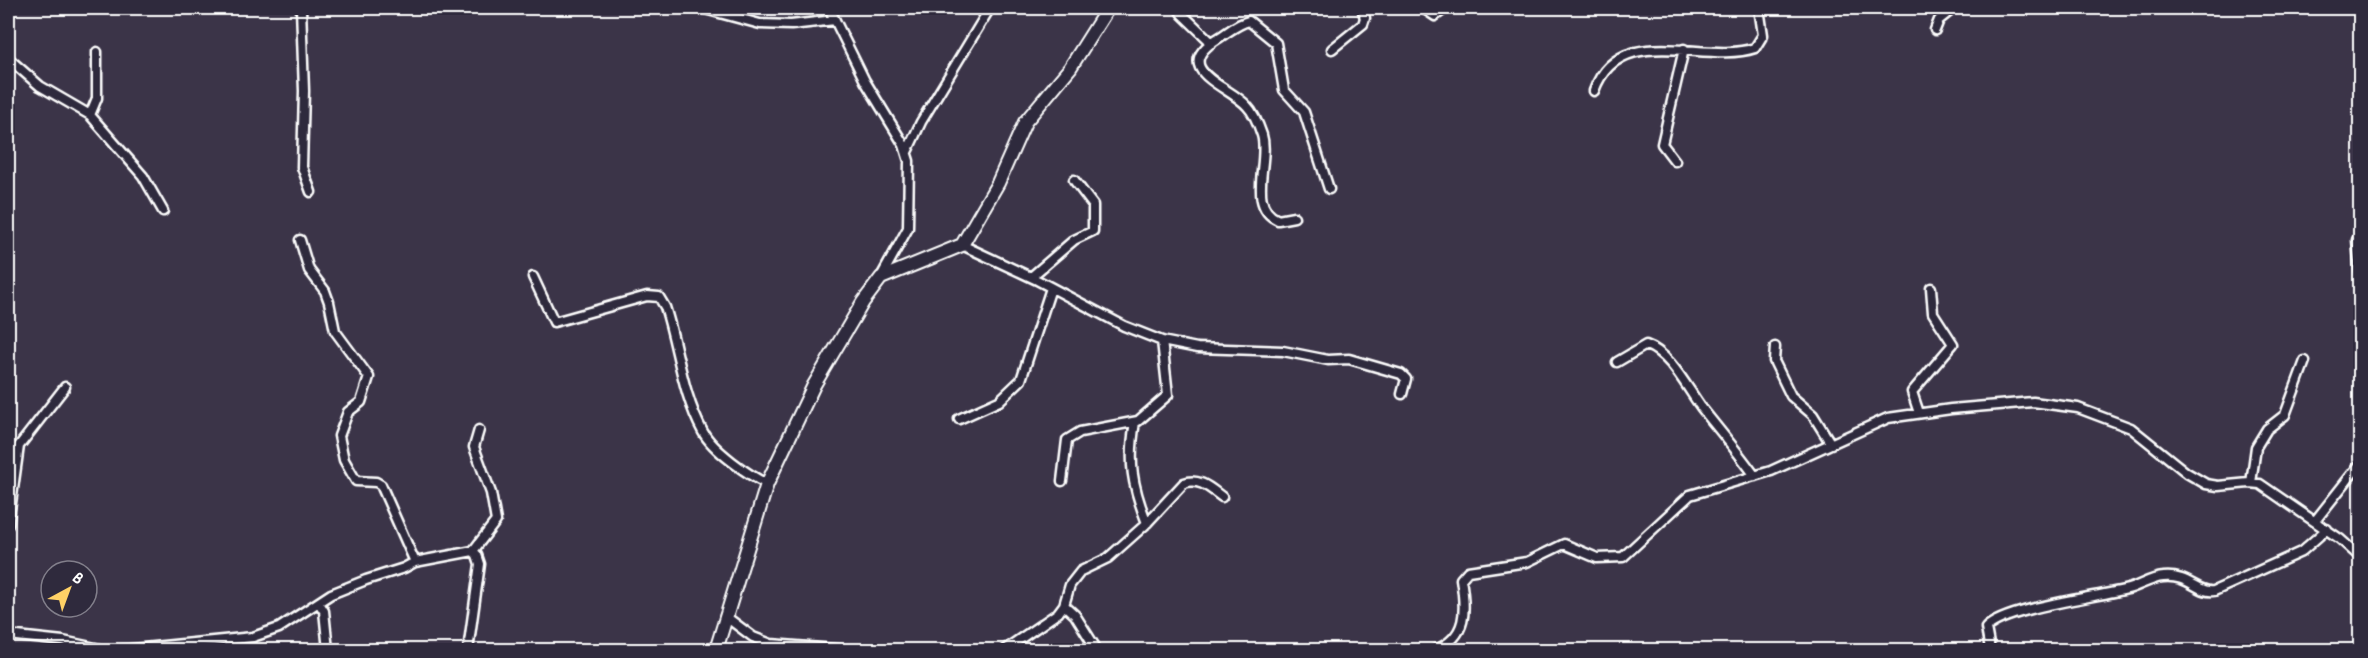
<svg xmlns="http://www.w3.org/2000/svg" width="2368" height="658" font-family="'Patrick Hand',sans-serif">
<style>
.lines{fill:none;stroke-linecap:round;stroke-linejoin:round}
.street-casing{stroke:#fff;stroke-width:13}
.secondary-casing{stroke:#fff;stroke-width:16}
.street{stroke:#2f2a3d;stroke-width:8}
.secondary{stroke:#2f2a3d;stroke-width:12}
</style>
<rect width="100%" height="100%" fill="#3b3448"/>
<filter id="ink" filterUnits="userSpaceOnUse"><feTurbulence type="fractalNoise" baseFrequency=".0167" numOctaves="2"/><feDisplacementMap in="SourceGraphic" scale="12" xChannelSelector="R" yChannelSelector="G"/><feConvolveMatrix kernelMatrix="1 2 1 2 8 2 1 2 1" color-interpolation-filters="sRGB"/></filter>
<g filter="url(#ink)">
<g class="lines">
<defs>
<path id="street" d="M301,8L304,91L302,167L311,192
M701,8L760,24L791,25L835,20
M829,8L865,81L904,145L909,161L908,228L881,277
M1178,8L1182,14L1212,43
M1423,8L1435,16L1446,8
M1935,30L1939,20L1954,8
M1332,49L1363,24L1365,18L1362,8
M8,58L40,86L90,115L143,176L163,211
M1594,91C1619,20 1704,65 1755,48L1763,35L1759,8
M90,115L97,98V52
M907,152L921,122L990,8
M1675,161L1662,144L1684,49
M1294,217L1278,220C1246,206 1270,160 1262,135C1259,126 1254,113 1247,106C1230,86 1168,70 1217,39C1227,33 1238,23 1249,21L1276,43L1284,90L1304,112L1329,189
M300,240L309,270L325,291L329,302L335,331L369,377L361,402L348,412L339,436L344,460L356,481L376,482L381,485L415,562
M2357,240L2360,273
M962,245L1037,280L1124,326L1162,341L1197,348L1283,351L1328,360L1349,359L1401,374L1406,379L1402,394
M533,277L554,322L647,296L659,297L665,307C678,347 682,394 703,432C713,450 748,475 767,484
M1031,277L1074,240L1093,231V205L1074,180
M1775,347L1774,361L1791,396L1813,415L1831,444
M1617,362L1646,345C1670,353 1687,388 1701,407C1719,430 1738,452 1755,476
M1919,413L1912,392L1953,344L1933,313L1931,288
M959,419L999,401L1021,380L1051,288
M1135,422C1128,462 1132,485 1147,523
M1062,481L1067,440L1080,432L1138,421L1168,395L1162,341
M2251,483L2256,447L2267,429L2285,415L2305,361
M2315,521L2360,464
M8,525L19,446L65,387
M473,551L496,521L491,493L474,447L479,430
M319,603L324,611L328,650
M1064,605L1075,615L1097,650
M725,616L753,637L771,644L848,650
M8,635L63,641L105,650
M123,650L253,637L279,628L331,594L366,580L404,568L415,562L473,551L477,555L480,564L468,650
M1004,650L1058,613L1064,605L1070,585L1081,571L1108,558L1145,525L1184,483C1199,477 1211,489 1222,497
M1435,650C1468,637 1466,610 1461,579L1468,571L1527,562L1564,544L1597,558L1623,557L1690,495L1771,471L1888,418L1951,409L2033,402L2078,408L2131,428L2187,473L2206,484L2218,486L2249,483L2260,484L2340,539L2360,557
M1990,650L1986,628C2006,608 2097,597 2128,589C2139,586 2151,578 2163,577C2188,574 2199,594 2214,591L2301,552L2327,529"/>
<path id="secondary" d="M716,650L767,484L814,385L863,302L881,278L962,245L998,183L1025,122L1070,68L1108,8"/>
</defs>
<use href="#street" class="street-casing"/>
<use href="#secondary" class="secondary-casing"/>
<use href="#street" class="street"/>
<use href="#secondary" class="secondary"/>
</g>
</g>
<rect width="2368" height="658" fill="none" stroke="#2f2a3d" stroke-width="30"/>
<rect x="15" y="15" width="2338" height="628" fill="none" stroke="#fff" stroke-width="2" filter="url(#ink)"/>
<g transform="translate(69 589) rotate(41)"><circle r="28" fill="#2f2a3d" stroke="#827f8b" stroke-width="1.5"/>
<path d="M0-4.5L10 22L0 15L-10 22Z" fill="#ffd166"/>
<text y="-9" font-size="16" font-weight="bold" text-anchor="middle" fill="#ffffff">B</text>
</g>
</svg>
